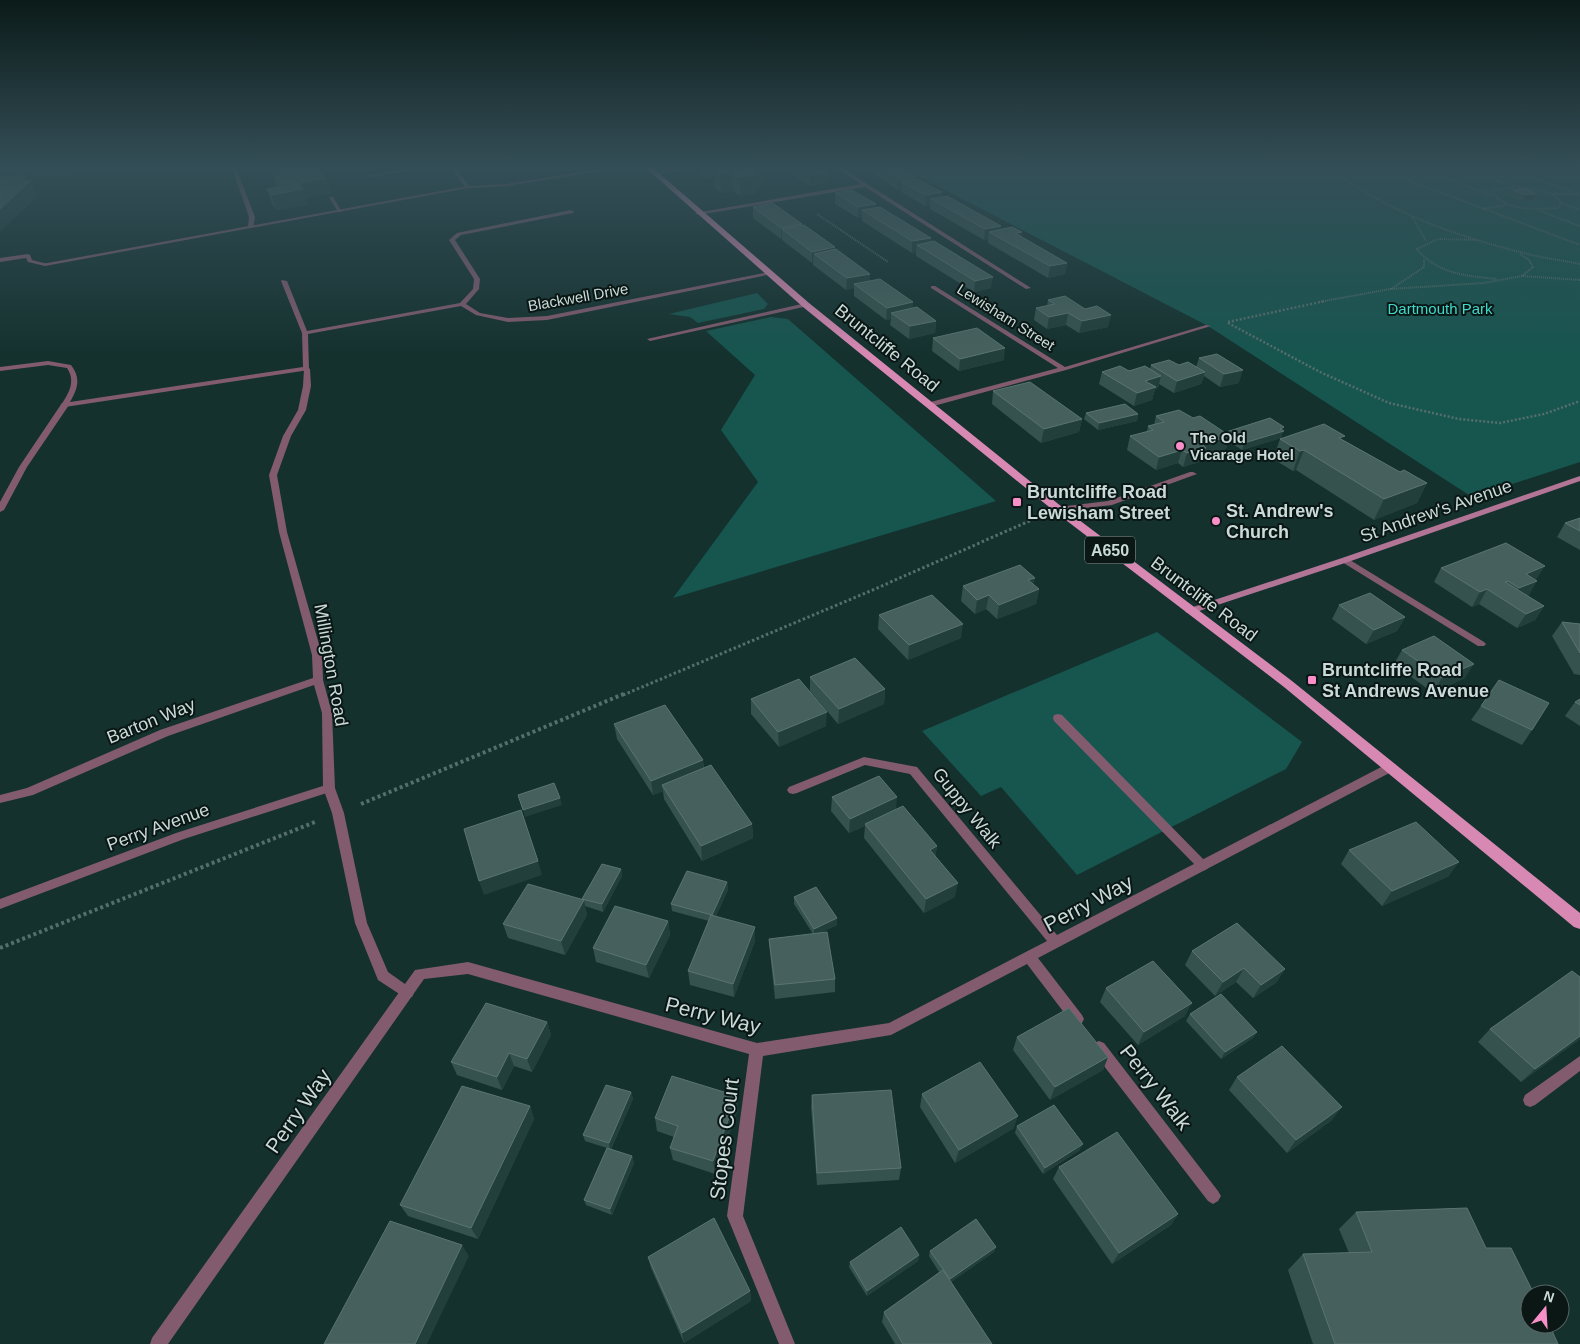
<svg xmlns="http://www.w3.org/2000/svg" width="1580" height="1344" font-family="Helvetica,sans-serif">
<style>
.green{fill:#17554f}
.lines{fill:none;stroke-linecap:round;stroke-linejoin:round}
.path-far3{stroke:#566e6c;stroke-width:2;stroke-dasharray:1 1;stroke-linecap:butt}
.path-far2{stroke:#566e6c;stroke-width:2.5;stroke-dasharray:2 2;stroke-linecap:butt}
.path-far1{stroke:#566e6c;stroke-width:3;stroke-dasharray:2.5 2.5;stroke-linecap:butt}
.path{stroke:#566e6c;stroke-width:4;stroke-dasharray:3 3;stroke-linecap:butt}
.lane{fill:#825b6f;fill-rule:evenodd}
.street{fill:#825b6f;fill-rule:evenodd}
.secondary{fill:#b37596;fill-rule:evenodd}
.primary{fill:#d889b3;fill-rule:evenodd}
.wall{fill:#36524e}
.shaded-wall{fill:#223f3b}
.building{fill:#46615d;stroke:#5b7470}
.poi-dot{fill:#f98fc9;stroke:#0a1715;stroke-width:2}
.labels{text-anchor:middle;dominant-baseline:central;stroke-width:4;stroke-linejoin:round;paint-order:stroke}
.far-street-label{font-size:15px;fill:#cadad8;stroke:#0a1715}
.far-park-label{font-size:15px;fill:#40dacc;stroke:#0a1715}
.far-poi-label{font-size:15px;font-weight:bold;fill:#cadad8;stroke:#0a1715;text-anchor:start}
.shield{fill:#0a1715;stroke:#90a09e;stroke-width:1}
.shield-label{font-size:16px;font-weight:bold;fill:#cadad8}
.street-label{font-size:18px;fill:#cadad8;stroke:#0a1715}
.poi-label{font-size:18px;font-weight:bold;fill:#cadad8;stroke:#0a1715;text-anchor:start}
.near-street-label{font-size:21px;fill:#cadad8;stroke:#0a1715}
</style>
<rect width="100%" height="100%" fill="#14312e"/>
<path class="green" d="M908,168H1580V462L1472,497L1208,326L918,176Z
M757,293L768,304L764,309L698,323L690,317L669,314Z
M771,317L788,319L996,501L673,598L758,482L721,430L755,375L706,331Z
M1157,632L1302,742L1286,769L1077,875L1001,787L981,796L922,731Z"/>
<g class="lines">
<path class="path-far3" d="M1329,168C1386,211 1455,236 1524,253C1542,258 1561,260 1580,264
M1376,168L1580,245
M1420,168L1493,196
M1461,168L1510,185
M1504,168L1571,191
M1513,187C1526,188 1555,190 1561,203L1558,208C1537,209 1504,212 1492,191Z
M1550,194H1580
M1561,203L1580,210
M1482,209L1506,205
M1540,211L1580,226
M817,214L888,262
M1412,216L1426,241
M1477,240L1438,239L1417,249C1437,274 1467,276 1497,279
M1520,254L1529,260L1533,267L1522,276
M1391,289L1424,267V259
M1319,302L1390,289L1484,283L1522,276L1580,280"/>
<path class="path-far2" d="M1228,322L1325,301
M1228,323L1320,372L1389,403L1459,419L1500,423L1544,414L1580,401"/>
<path class="path-far1" d="M623,695L868,592L1034,519"/>
<path class="path" d="M361,804L626,693
M0,948L315,822"/>
<path class="lane" d="M232,168H236L255,217L253,228L248,227L249,217Z
M414,168H426L369,177L367,176Z
M451,168H456L470,188H466Z
M329,197H333L342,212H338Z
M28,254L30,255L32,260L48,264L45,266L28,262L26,258L0,262V258Z
M806,303L809,305L808,306L650,341L647,339Z
M307,367L310,369L311,386L306,410L291,436L277,475L287,532L322,655L323,680L332,713L335,788L344,813L367,923L388,972L412,989L414,993L412,997L407,999L378,980L355,923L332,813L323,788L322,713L314,685L168,736L33,795L0,803V795L27,788L160,730L313,678L312,655L279,532L269,475L283,436L298,410L303,386L304,369Z
M62,403L69,405L27,467L4,510L0,512V502L19,467Z
M1190,472H1193L1197,474L1112,505L1058,511L1054,509L1058,507L1108,501Z
M1058,714L1062,715L1207,863L1209,866L1207,869L1203,871L1199,869L1054,721L1053,718L1054,715Z
M1580,1056V1071L1535,1105L1530,1107L1525,1105L1523,1100L1525,1095Z"/>
<path class="street" d="M607,168H618L507,186L468,188L45,266L42,264L468,186L507,184Z
M681,168H692L654,175L652,174Z
M837,168H842L1031,288L1026,289L865,187L698,215L695,213L861,184Z
M571,210L574,212L573,213L461,235L455,240L480,279L479,289L466,304L480,313L508,318L547,316L769,272L772,274L547,320L508,322L476,315L461,306L308,334L309,370L65,407L61,405C69,393 76,381 67,368L48,365L0,371V367L48,361L71,365C81,378 78,388 70,402L303,367L302,333L281,281L282,280L287,281L307,331L460,303L473,289L474,279L449,240L457,233Z
M931,286H935L1065,367L1206,325L1211,326L1066,370L930,407L926,405L927,403L1058,368L931,288Z
M1345,557L1484,642L1486,644L1484,646H1478L1342,562L1341,560Z
M864,757L917,767L1057,935L1387,764H1395L1396,767L1395,770L1038,958L1082,1015L1084,1019L1082,1023L1077,1025L1072,1023L1027,964L891,1035L763,1056L743,1216L795,1344H779L727,1216L749,1054L468,974L424,979L168,1344H150L152,1338L415,970L468,962L757,1043L889,1023L1047,941L910,774L865,765L797,793L793,794L789,793L787,790L789,787Z
M329,784L333,785L335,788L333,791L184,839L0,909V899L176,833Z
M1099,1041L1104,1043L1218,1191L1221,1196L1218,1201L1213,1204L1208,1201L1094,1053L1092,1048L1094,1043Z"/>
<path class="secondary" d="M1580,476V481L1348,562L1193,613H1187L1185,611L1187,609L1342,558Z"/>
<path class="primary" d="M646,168H653L809,303L1062,507L1292,681L1580,913V929L1574,927L1284,687L1054,511L803,307Z"/>
</g>
<path class="wall" d="M548,168H589L553,173Z
M699,168H764L765,186L757,187V193L740,196L733,191L721,193L714,187V178L711,179L703,177L700,174Z
M783,168H818L826,173L825,183L809,186Z
M870,168H901L916,179L942,192V197L1001,229L1021,237L1067,263L1065,274L1048,278L988,243V239L984,240L930,209V205L925,206L901,192V190H898L875,175V172Z
M271,170L326,178L331,193L306,198L308,205L276,210L272,204L267,189L277,187Z
M1513,190L1536,194L1534,199L1523,201L1511,196Z
M835,193L876,208L930,242L991,288L974,292L916,256V252L912,253L862,221V217L858,218L835,204Z
M753,207L802,224V226L870,274L869,281L913,302L912,308L936,321L935,333L909,339L890,325L891,319L886,320L854,296V288L846,290L813,265V263H812L782,240V239H781L753,218Z
M1048,300L1108,327L1079,333L1066,325L1047,329L1034,320L1036,308L1047,306Z
M933,338L1004,360L959,371L932,351Z
M1199,358L1239,383L1220,387L1204,376L1201,384L1174,393L1159,384L1158,388L1155,389L1152,400L1134,406L1099,384L1102,372L1150,369L1151,365H1179L1196,367Z
M993,391L1082,419L1079,432L1041,443L992,404Z
M1086,413L1138,414L1137,421L1098,430L1084,419Z
M1156,416L1193,418L1225,433L1226,432L1283,431L1281,438L1242,450L1228,441L1226,449L1204,456L1202,461L1183,467L1178,463L1156,470L1127,450L1130,436L1147,432L1148,426L1154,425Z
M1280,439L1343,440L1400,472L1427,483L1417,503L1374,520L1296,470L1293,471L1273,459Z
M1580,518V550L1557,537L1565,523Z
M1441,568L1536,580L1529,595L1527,596L1544,606L1535,620L1517,628L1479,604L1472,607L1434,582Z
M1033,585L1039,589L1036,604L997,619L986,609L975,614L961,601L963,586Z
M1339,605L1405,617L1397,631L1366,644L1332,619Z
M879,615L961,638L908,660L878,629Z
M1562,622L1580,624V675L1574,674L1552,636Z
M1402,650L1465,678L1433,693L1394,664Z
M810,677L885,689L884,704L838,724L810,691Z
M751,699L826,726L779,747L751,714Z
M1580,699V726L1565,716L1575,702Z
M1481,706L1532,730L1522,745L1471,720Z
M614,724L703,760L704,768L752,824L753,838L702,861L664,799L663,791L653,795L617,739Z
M832,797L896,809L937,846L935,856L955,897L924,913L864,838L865,826L849,833L831,811Z
M1349,850L1449,876L1382,906L1341,864Z
M621,869L622,876L603,912L585,906L587,915L565,955L508,938L503,924L582,900V899Z
M727,882L728,890L716,916L755,941L734,997L690,985L688,971L709,921L672,911L671,904Z
M794,897L837,918V925L820,933L835,979V992L775,999L770,953L769,939L813,934L794,904Z
M668,921L670,935L649,978L596,962L593,948Z
M1237,923L1277,982L1253,998L1236,982L1215,996L1185,965L1192,951Z
M1580,977V1039L1521,1082L1478,1042L1490,1029Z
M1106,988L1185,1016L1138,1045L1100,1002Z
M1190,1014L1257,1032L1253,1038L1221,1059L1186,1021Z
M547,1022L551,1035L532,1072L514,1066L502,1090L457,1075L451,1062Z
M1017,1037L1108,1057L1103,1070L1050,1100L1013,1050Z
M1237,1077L1332,1120L1287,1153L1229,1090Z
M631,1092L633,1099L611,1149L632,1156L634,1163L612,1215L586,1205L584,1200L607,1148L585,1141L583,1135Z
M922,1094L1014,1128L955,1163L920,1107Z
M812,1095L901,1168L899,1180L817,1185L811,1107Z
M530,1106L534,1119L478,1239L408,1216L400,1205Z
M738,1109L715,1174L673,1160L670,1148L674,1137L657,1131L655,1118Z
M1017,1126L1080,1150L1043,1174L1015,1133Z
M1059,1167L1178,1214L1171,1225L1112,1264L1053,1179Z
M1356,1212L1486,1248L1558,1344H1313L1288,1270L1303,1254L1349,1253L1339,1229Z
M996,1247L994,1252L951,1282L992,1344H895L882,1322L884,1312L939,1272L929,1256L930,1251Z
M919,1255L918,1261L867,1296L849,1267L850,1262Z
M648,1257L750,1291L751,1301L684,1343L651,1268Z"/>
<path class="shaded-wall" d="M28,168H118L34,181Z
M552,168H589L553,173Z
M713,168L714,178L711,179L710,169Z
M755,168H764L765,186L757,187V193L740,196L739,177L750,169Z
M732,172L733,191L721,193L720,173Z
M826,173L825,183L809,186V175Z
M26,176L29,182L31,180L38,196L0,232V209L20,181Z
M916,177L915,188L901,182V190H898L899,180Z
M326,178L331,193L306,198L308,205L276,210L271,195L298,183Z
M942,192L941,203L931,199L930,205L925,206L926,195Z
M1536,194L1534,199L1523,201L1525,195Z
M876,204L875,215L862,210V217L858,218V207Z
M802,224V235L782,229V239H781V228Z
M1001,226L1000,237L989,232L988,239L984,240L985,229Z
M1022,232L1020,243L1015,233Z
M931,238L930,249L917,245L916,252L912,253V241Z
M835,247V258L814,254L813,263H812V252Z
M1067,263L1065,274L1048,278L1050,266Z
M870,274L869,285L854,284V288L846,290L847,278Z
M993,277L991,288L974,292L975,281Z
M913,302L912,314L891,313V319L886,320L887,308Z
M1068,313L1066,325L1047,329L1049,317Z
M1111,315L1108,327L1079,333L1082,321Z
M936,321L935,333L909,339L910,326Z
M1005,348L1004,360L959,371L960,359Z
M1243,370L1239,383L1220,387L1224,374Z
M1205,372L1201,384L1174,393L1177,381Z
M1161,376L1158,388L1155,389L1152,400L1134,406L1137,393L1145,381Z
M1138,414L1137,421L1098,430L1099,423Z
M1082,419L1079,432L1041,443L1044,429Z
M1284,427L1281,438L1242,450L1244,443Z
M1230,436L1226,449L1204,456L1202,461L1183,467L1187,453L1202,444Z
M1182,450L1178,463L1156,470L1159,457Z
M1304,450L1296,470L1293,471L1300,451Z
M1427,483L1417,503L1374,520L1384,499Z
M1545,566L1536,580L1517,588L1526,574Z
M1035,578L1032,592L1028,580Z
M1537,581L1529,595L1511,603L1519,588Z
M1039,589L1036,604L997,619L999,605Z
M1487,589L1479,604L1472,607L1480,592Z
M989,595L986,609L975,614L977,600Z
M1544,606L1535,620L1517,628L1526,614Z
M1405,617L1397,631L1366,644L1374,630Z
M963,624L961,638L908,660L909,645Z
M1474,664L1465,678L1433,693L1442,678Z
M885,689L884,704L838,724L839,709Z
M827,712L826,726L779,747L778,732Z
M703,760L704,774L662,785L663,791L653,795L651,781Z
M897,797L896,811L865,824V826L849,833L850,819Z
M560,798L562,805L525,817L523,810Z
M752,824L753,838L702,861L701,846Z
M937,846L935,861L930,850Z
M538,861L542,875L484,895L479,881Z
M1459,862L1449,876L1382,906L1392,891Z
M621,869L622,876L603,912L602,904Z
M727,882L728,890L713,922L712,915Z
M958,883L955,897L924,913L926,899Z
M584,900L587,915L565,955L561,941Z
M837,918V925L814,936V929Z
M668,921L670,935L649,978L646,965Z
M755,927V941L734,997L733,984Z
M1244,968L1236,982L1215,996L1223,982Z
M1285,969L1277,982L1253,998L1261,985Z
M1192,1003L1185,1016L1138,1045L1144,1032Z
M547,1022L551,1035L532,1072L527,1059Z
M1257,1032L1253,1038L1221,1059L1225,1052Z
M1580,1036V1039L1521,1082L1535,1069Z
M509,1053L514,1066L502,1090L497,1077Z
M1108,1057L1103,1070L1050,1100L1055,1087Z
M631,1092L633,1099L610,1150L609,1143Z
M737,1096L738,1109L715,1174L713,1161Z
M530,1106L534,1119L478,1239L471,1228Z
M1342,1107L1332,1120L1287,1153L1296,1140Z
M1018,1116L1014,1128L955,1163L959,1150Z
M1083,1144L1080,1150L1043,1174L1045,1168Z
M632,1156L634,1163L612,1215L610,1209Z
M1178,1214L1171,1225L1112,1264L1119,1253Z
M462,1245L469,1256L427,1344H415Z
M996,1247L994,1252L947,1285L949,1280Z
M919,1255L918,1261L867,1296V1291Z
M750,1291L751,1301L684,1343L682,1333Z"/>
<path class="building" d="M285,168H318L326,178L298,183L303,189L271,195L267,189L283,186L271,170Z
M713,168H755L750,169L757,174L739,177L732,172L720,173Z
M798,168H818L826,173L809,175Z
M881,168H901L916,177L899,180Z
M26,176L20,181L31,180L0,209V177Z
M917,179L942,192L926,195L901,182Z
M1526,189L1536,194L1525,195L1513,190Z
M852,190L876,204L858,207L835,193Z
M947,196L1001,226L985,229L931,199Z
M773,203L802,224L781,228L753,207Z
M880,207L931,238L912,241L862,210Z
M804,225L835,247L812,252L782,229Z
M1012,227L1022,232L1015,233L1067,263L1050,266L989,232Z
M934,241L993,277L975,281L917,245Z
M836,249L870,274L847,278L814,254Z
M880,279L913,302L887,308L854,284Z
M1065,296L1085,309L1097,306L1111,315L1082,321L1068,313L1049,317L1036,308L1055,304L1048,300Z
M917,307L936,321L910,326L891,313Z
M977,328L1005,348L960,359L933,338Z
M1217,354L1243,370L1224,374L1199,358Z
M1169,360L1179,365L1188,362L1205,372L1177,381L1151,365Z
M1120,366L1129,371L1145,366L1161,376L1145,381L1156,387L1137,393L1102,372Z
M1030,382L1082,419L1044,429L993,391Z
M1125,404L1138,414L1099,423L1086,413Z
M1179,410L1193,418L1200,416L1230,436L1202,444L1206,448L1187,453L1182,450L1159,457L1130,436L1153,430L1148,426L1164,422L1156,416Z
M1270,418L1284,427L1280,429L1284,431L1244,443L1226,432Z
M1324,424L1345,436L1339,438L1400,472L1404,470L1427,483L1384,499L1304,450L1300,451L1280,439Z
M1580,518V531L1565,523Z
M1506,543L1545,566L1526,574L1537,581L1519,588L1508,581L1505,582L1544,606L1526,614L1487,589L1480,592L1441,568Z
M1020,565L1035,578L1028,580L1039,589L999,605L989,595L977,600L963,586Z
M1370,593L1405,617L1374,630L1339,605Z
M932,595L963,624L909,645L879,615Z
M1562,622L1580,624V653Z
M1434,636L1474,664L1442,678L1402,650Z
M855,658L885,689L839,709L810,677Z
M799,679L827,712L778,732L751,699Z
M1499,680L1549,703L1532,730L1481,706Z
M1580,699V705L1575,702Z
M665,705L703,760L651,781L614,724Z
M711,765L752,824L701,846L662,785Z
M879,776L897,797L850,819L832,797Z
M554,783L560,798L523,810L518,795Z
M903,806L937,846L930,850L958,883L926,899L865,824Z
M521,810L538,861L479,881L464,829Z
M1416,822L1459,862L1392,891L1349,850Z
M602,864L621,869L602,904L582,899Z
M687,871L727,882L712,915L671,904Z
M528,884L584,900L561,941L503,924Z
M816,887L837,918L814,929L794,897Z
M615,906L668,921L646,965L593,948Z
M711,915L755,927L733,984L688,971Z
M1237,923L1285,969L1261,985L1244,968L1223,982L1192,951Z
M827,932L835,979L775,985L769,939Z
M1153,961L1192,1003L1144,1032L1106,988Z
M1572,971L1580,977V1036L1535,1069L1490,1029Z
M1221,994L1257,1032L1225,1052L1190,1014Z
M486,1003L547,1022L527,1059L509,1053L497,1077L451,1062Z
M1069,1008L1108,1057L1055,1087L1017,1037Z
M1282,1046L1342,1107L1296,1140L1237,1077Z
M980,1062L1018,1116L959,1150L922,1094Z
M672,1076L737,1096L713,1161L670,1148L678,1126L655,1118Z
M606,1085L631,1092L609,1143L583,1135Z
M462,1086L530,1106L471,1228L400,1205Z
M891,1090L901,1168L817,1173L812,1095Z
M1054,1105L1083,1144L1045,1168L1017,1126Z
M1117,1132L1178,1214L1119,1253L1059,1167Z
M607,1148L632,1156L610,1209L584,1200Z
M1467,1208L1486,1248H1511L1534,1294H1530V1324H1549L1558,1344H1335L1303,1254L1372,1252L1356,1212Z
M714,1218L750,1291L682,1333L648,1257Z
M976,1219L996,1247L950,1279L930,1251Z
M390,1221L462,1245L415,1344H324Z
M901,1227L919,1255L867,1291L850,1262Z
M943,1270L992,1344H903L884,1312Z"/>
<linearGradient id="sky" x2="0" y2="1"><stop stop-color="#0b1b19"/><stop offset="0.47" stop-color="#344e57"/><stop offset="1" stop-color="#344e57" stop-opacity="0"/></linearGradient>
<rect width="1580" height="356" fill="url(#sky)"/>
<g class="poi-dot">
<circle cx="1180" cy="446" r="5"/>
<rect x="1012" y="497" width="10" height="10" rx="2.5"/>
<circle cx="1216" cy="521" r="5"/>
<rect x="1307" y="675" width="10" height="10" rx="2.5"/>
</g>
<g class="labels">
<g class="far-street-label">
<text transform="translate(578 297) rotate(-10)">Blackwell Drive</text>
<text transform="translate(1006 317) rotate(32)">Lewisham Street</text>
</g>
<g class="far-park-label">
<text x="1440" y="308">Dartmouth Park</text>
</g>
<g class="far-poi-label">
<text x="1190" y="437">The Old<tspan x="1190" dy="17">Vicarage Hotel</tspan></text>
</g>
<rect class="shield" x="1085" y="536.5" width="50" height="27" rx="4"/>
<g class="shield-label">
<text x="1110" y="550">A650</text>
</g>
<g class="street-label">
<text transform="translate(887 348) rotate(39)">Bruntcliffe Road</text>
<text transform="translate(1436 511) rotate(-19)">St Andrew's Avenue</text>
<text transform="translate(1204 599) rotate(37)">Bruntcliffe Road</text>
<text transform="translate(331 665) rotate(80)">Millington Road</text>
<text transform="translate(151 721) rotate(-22)">Barton Way</text>
<text transform="translate(967 808) rotate(51)">Guppy Walk</text>
<text transform="translate(158 827) rotate(-20)">Perry Avenue</text>
</g>
<g class="poi-label">
<text x="1027" y="492">Bruntcliffe Road<tspan x="1027" dy="21">Lewisham Street</tspan></text>
<text x="1226" y="511">St. Andrew's<tspan x="1226" dy="21">Church</tspan></text>
<text x="1322" y="670">Bruntcliffe Road<tspan x="1322" dy="21">St Andrews Avenue</tspan></text>
</g>
<g class="near-street-label">
<text transform="translate(1088 903) rotate(-28)">Perry Way</text>
<text transform="translate(713 1015) rotate(14)">Perry Way</text>
<text transform="translate(1156 1087) rotate(52)">Perry Walk</text>
<text transform="translate(298 1111) rotate(-55)">Perry Way</text>
<text transform="translate(724 1139) rotate(-83)">Stopes Court</text>
</g>
</g>
<g transform="translate(1545 1309) rotate(18)"><circle r="24" fill="#0a1715" stroke="#576563"/>
<path d="M0-4L9 19L0 12L-9 19Z" fill="#f98fc9"/>
<text y="-8" font-size="14" font-weight="bold" text-anchor="middle" fill="#cadad8">N</text>
</g>
</svg>
